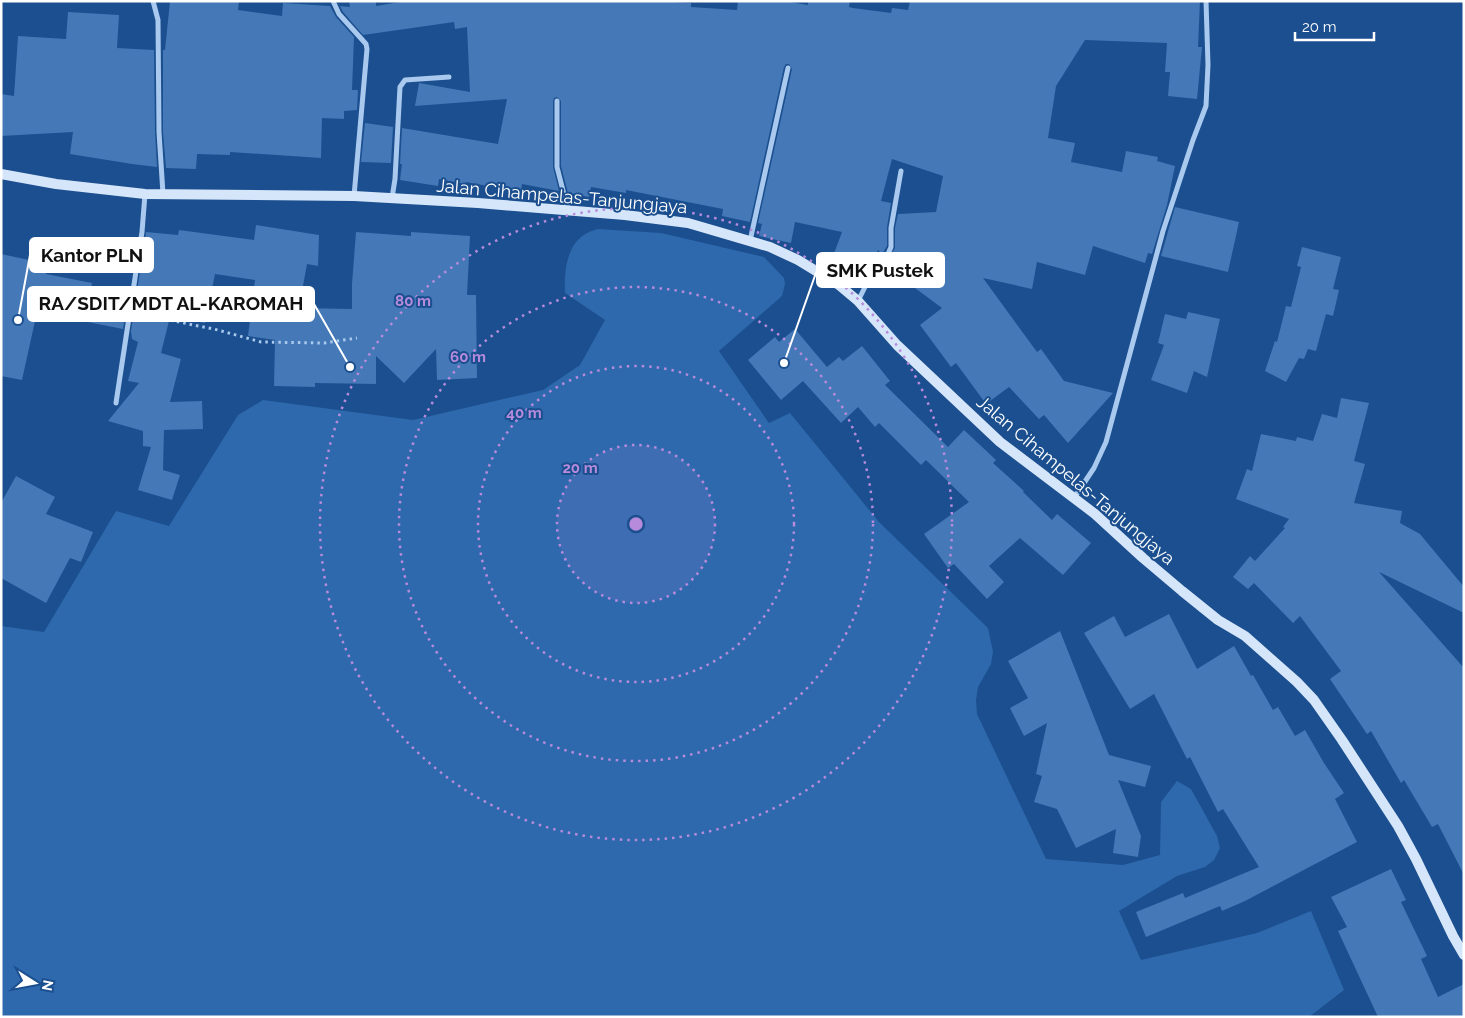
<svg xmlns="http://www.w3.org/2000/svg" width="1465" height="1018" font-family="Raleway,sans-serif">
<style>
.green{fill:#2e69ad}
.building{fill:#4478b7}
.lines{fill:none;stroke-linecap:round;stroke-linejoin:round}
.path{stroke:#a9c9ee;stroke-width:3;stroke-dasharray:2.5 4;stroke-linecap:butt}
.minor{stroke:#a9c9ee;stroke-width:5}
.secondary{stroke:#d6e6fa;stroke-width:10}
.ring{fill:none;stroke:#b68bdc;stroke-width:2.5;stroke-dasharray:2.5 5}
.labels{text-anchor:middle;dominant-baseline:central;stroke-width:4;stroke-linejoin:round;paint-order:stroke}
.street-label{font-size:18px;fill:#fff;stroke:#1b4f8f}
.centre{fill:#b68bdc;stroke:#1b4f8f;stroke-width:2.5}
.ring-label{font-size:15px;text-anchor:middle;font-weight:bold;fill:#b68bdc;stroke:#1b4f8f;stroke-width:4;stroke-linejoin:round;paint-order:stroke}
.leader{fill:none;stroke:#fff;stroke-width:2}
.callout-dot{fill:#fff;stroke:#1b4f8f;stroke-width:2}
.callout{fill:#fff;stroke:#fff;stroke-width:2}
.callout-label{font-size:19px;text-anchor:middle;font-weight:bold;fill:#111}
</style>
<rect width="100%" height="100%" fill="#1b4f8f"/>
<path class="green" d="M598,229L661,233L764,257L784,278L785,284L782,296L719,351L769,423L790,413L879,522L988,628L993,652L991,664L978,687L976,700L977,714L1046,859L1123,865L1160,855L1161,802L1177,781L1191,789L1217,836L1220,848L1214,860L1205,867L1177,876L1119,911L1141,960L1257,933L1311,911L1344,990L1309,1017H1V626L44,632L116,511L169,526L238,415L263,400L413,420L543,390L580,365L605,320L565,293C564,273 566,244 587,233C590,231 595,230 598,229Z"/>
<path class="building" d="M170,1H239L238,10L282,16L283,3L330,6L336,17L354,37L352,90H358L357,110L344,111V119L322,118L321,158L230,152V155L197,154L196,169L166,168L163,132V50H165Z
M349,1H376V6L406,1H654L691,3V7L737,10L738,1H784L808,5V1H850L849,7L853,8L891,13L892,8L908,10L910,1H1200L1198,47H1202L1197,99L1168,96L1170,72H1165L1167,43L1085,40L1056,86L1048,138L1075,143L1071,162L1122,172L1126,151L1158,157L1157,161L1175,166L1167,205L1152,254L1148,253L1145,263L1093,246L1085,275L1037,262L1032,289L983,278L1037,352L1041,349L1064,381L1113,393L1068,443L1044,415L1039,419L1009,387L986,404L956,363L951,367L920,325L942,308L915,288L917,286L888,260L895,248V228L898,214L936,212L943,176L892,159L881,201L891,203L887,227V246L882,254L878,250L868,272L832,259L842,232L795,222L791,243L759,236L762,224L758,223L792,69L789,64H786L784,67L750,222L722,216L723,209L626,190V193L591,187L589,197L568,193L561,166V101L557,97L554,98L553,101V167L559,191L522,184L521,192L466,182V184L439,179L438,186L400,180L402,164H400L402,128L498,144L507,99L415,106L419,83L470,92L467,27L455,29L454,22L363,35L343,12L340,6L350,7Z
M68,12L119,15L117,48L154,50L155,132L157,167L132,164L70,154L73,132L1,136V94L14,96L18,36L66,39Z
M365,123L393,127L391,163L361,162Z
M1175,207L1239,222L1228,272L1161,256Z
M256,225L319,235L318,266L307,264L299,308L352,309V284L356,232L411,236V232L470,236L467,295H476L477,378L437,380L436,349L404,383L376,356V384L315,383V387L274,386L275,340L248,336L255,280L215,274L205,323L170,317L161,353L181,359L170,402L202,401L203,429L164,430L163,470L180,475L172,500L138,490L151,447L143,446V431L108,421L139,383L128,381L138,342L132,339L131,331L146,232L178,235L179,230L254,240Z
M1302,247L1341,257L1333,289L1339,290L1333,316L1326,314L1316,351L1308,349L1304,359L1299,358L1286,382L1265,371L1275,341L1277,342L1286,306L1291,307L1301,267L1297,266Z
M1,254L48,264L46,274L92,283L89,296L127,304L123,329L37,312L22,380L1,376Z
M1188,312L1220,319L1207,377L1194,371L1187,393L1151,380L1164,345L1158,343L1165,314L1186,319Z
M795,329L827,367L839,357L843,361L862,346L890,381L885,385L948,447L964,430L996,460L993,463L1024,491L1023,492L1052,520L1057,514L1091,543L1063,575L1020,538L989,566L1004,582L987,599L954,564L948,568L924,534L969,502L926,460L921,465L879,423L875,427L858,407L841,423L803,381L781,400L748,360L775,337L779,342Z
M1341,398L1369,403L1354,461L1365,464L1354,503L1402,511L1400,523L1420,534L1464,587V613L1379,572L1464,668V875L1438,824L1432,827L1404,780L1401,783L1371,731L1367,734L1330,679L1341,671L1300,616L1293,623L1254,583L1248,589L1233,577L1250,556L1255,561L1285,528L1283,527L1289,519L1236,499L1247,469L1252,471L1261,434L1296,441L1297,437L1313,441L1322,414L1337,418Z
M16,476L55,497L46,514L93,532L81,562L70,558L46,603L1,578V503Z
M1169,614L1197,669L1234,646L1251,676L1253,675L1273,710L1278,707L1295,736L1305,730L1324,763L1344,793L1335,799L1357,842L1245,901L1222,911L1220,906L1146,937L1136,912L1183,893L1185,898L1259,867L1223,809L1218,812L1190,757L1187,759L1154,694L1130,709L1084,633L1114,616L1125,637Z
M1060,631L1109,755L1151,766L1145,787L1118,780L1141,836L1138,857L1113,853L1116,829L1076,848L1057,809L1034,802L1042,776L1036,774L1047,723L1024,736L1010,708L1028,698L1008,661Z
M1391,869L1406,900L1401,902L1427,956L1421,959L1438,997L1464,984V1017H1378L1338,931L1347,927L1331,897Z"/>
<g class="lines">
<path class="path" d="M145,315L218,330L261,342L324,343L357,338"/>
<path class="minor" d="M153,1L158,20L159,132L163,194
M333,1L339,14L366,44L367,49L354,196
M557,101V167L568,210
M392,198L395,179L400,87L405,80L449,77
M750,241L788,68
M858,301L876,265L888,254L891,247V228L901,171
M116,403L142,232L145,194
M1074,498L1094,468L1106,442L1163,231L1193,140L1206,106L1208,65L1206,1"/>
<path class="secondary" d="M1,174L56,184L145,194L354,196L478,203L625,215L688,223L770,247L798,260L839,285L858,301L897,345L1000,442L1095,514L1143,558L1182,591L1218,620L1245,636L1297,682L1314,700L1342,740L1398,826L1416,859L1453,936L1464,955"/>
</g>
<circle cx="636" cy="524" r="79" fill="#b68bdc" fill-opacity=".12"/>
<g class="ring">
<circle cx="636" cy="524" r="79"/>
<circle cx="636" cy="524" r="158"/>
<circle cx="636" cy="524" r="237"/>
<circle cx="636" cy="524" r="316"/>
</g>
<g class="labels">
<g class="street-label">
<text transform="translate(562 196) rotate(5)">Jalan Cihampelas-Tanjungjaya</text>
<text transform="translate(1076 480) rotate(40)">Jalan Cihampelas-Tanjungjaya</text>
</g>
</g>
<circle cx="636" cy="524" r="8" class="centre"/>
<g class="ring-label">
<text x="413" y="306">80 m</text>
<text x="468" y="362">60 m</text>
<text x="524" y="418">40 m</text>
<text x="580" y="473">20 m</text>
</g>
<path class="leader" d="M18 320L30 255M784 363L817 270M350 367L314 304"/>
<g class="callout-dot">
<circle cx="18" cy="320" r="5"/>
<circle cx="784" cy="363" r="5"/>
<circle cx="350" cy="367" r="5"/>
</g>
<g class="callout">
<rect x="30" y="238" width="123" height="34" rx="5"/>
<rect x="817" y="253" width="127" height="34" rx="5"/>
<rect x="28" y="287" width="286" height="34" rx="5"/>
</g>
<g class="callout-label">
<text x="92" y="262">Kantor PLN</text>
<text x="880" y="277">SMK Pustek</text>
<text x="171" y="310">RA/SDIT/MDT AL-KAROMAH</text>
</g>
<rect width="1465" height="1018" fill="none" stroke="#ffffff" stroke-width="5"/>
<g transform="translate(35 983) rotate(101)" stroke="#1b4f8f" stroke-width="4" paint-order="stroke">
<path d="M0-4L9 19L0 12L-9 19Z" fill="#ffffff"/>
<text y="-8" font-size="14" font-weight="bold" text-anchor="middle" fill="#ffffff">N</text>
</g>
<path d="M1295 32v8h79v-8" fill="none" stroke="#ffffff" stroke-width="2.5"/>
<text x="1302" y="32" font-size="15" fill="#ffffff" stroke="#1b4f8f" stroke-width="4" paint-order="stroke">20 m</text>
</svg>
